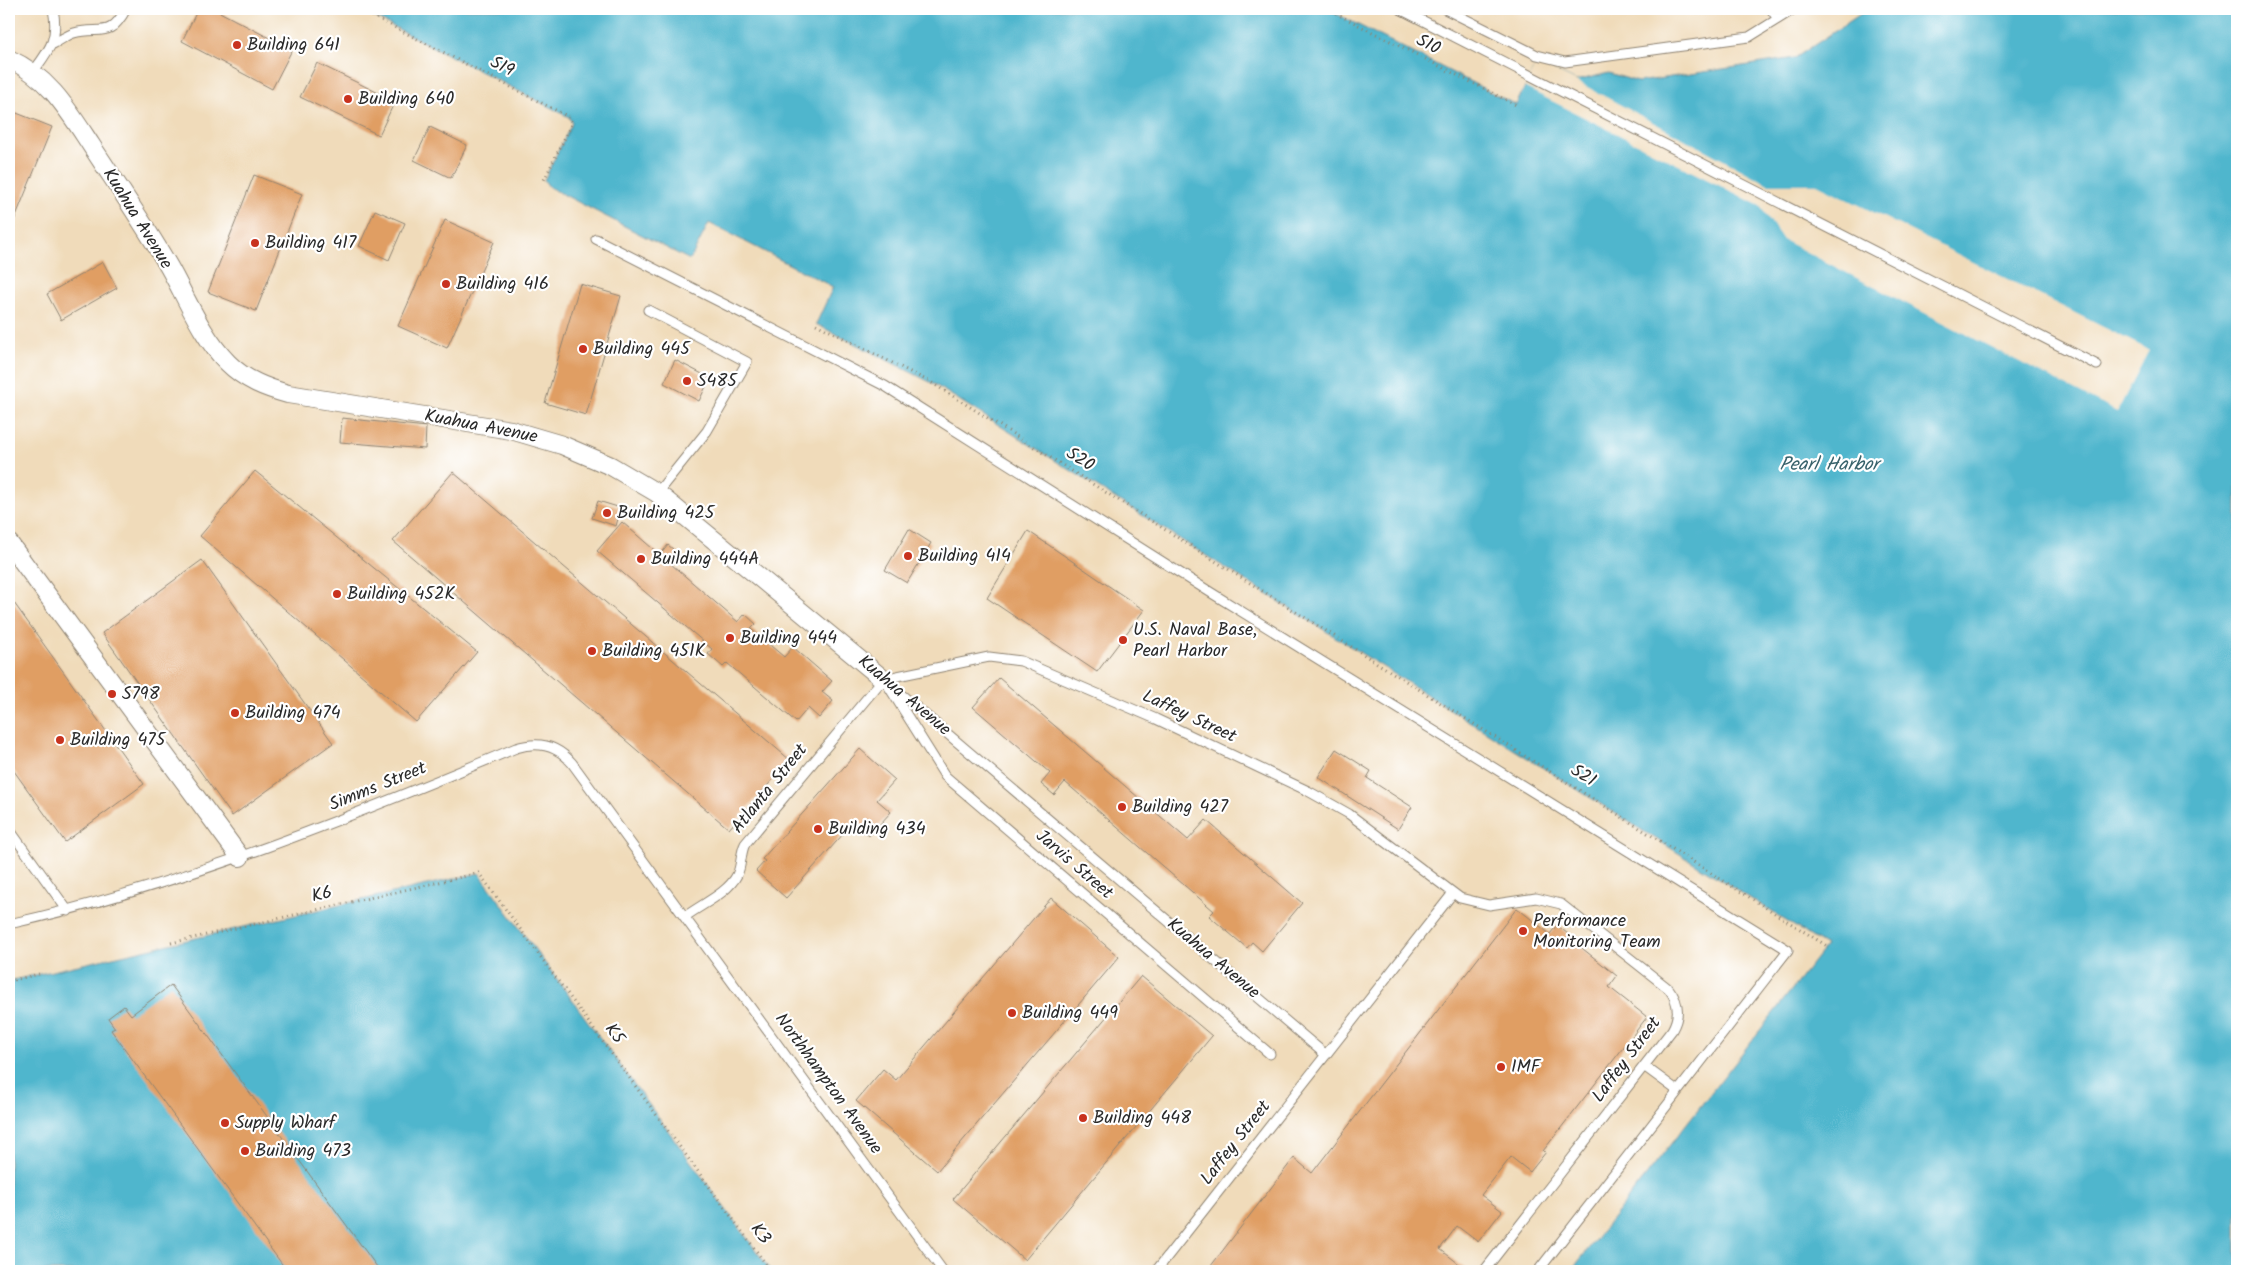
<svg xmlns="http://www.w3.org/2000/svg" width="2246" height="1280" font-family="Kalam,sans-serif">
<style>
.water{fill:#4fb6cd;stroke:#3d707c}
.pier{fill:#f0dbba}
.building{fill:#e09e64}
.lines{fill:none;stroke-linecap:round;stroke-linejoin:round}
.lane-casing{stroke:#8e8372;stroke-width:11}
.street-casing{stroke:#8e8372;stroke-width:20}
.path{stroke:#8e8372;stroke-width:3;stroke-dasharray:1 4;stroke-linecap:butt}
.lane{stroke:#fff;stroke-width:9}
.street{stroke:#fff;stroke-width:18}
.poi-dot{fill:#c8321e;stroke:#fff;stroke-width:2}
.labels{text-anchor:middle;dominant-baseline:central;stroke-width:4.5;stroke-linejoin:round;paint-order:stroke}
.poi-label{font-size:18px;fill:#2b2b2b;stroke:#fff;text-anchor:start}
.street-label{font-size:18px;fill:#2b2b2b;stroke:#fff}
.water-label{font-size:19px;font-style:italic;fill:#39636c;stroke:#fff}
</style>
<rect width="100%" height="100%" fill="#fff"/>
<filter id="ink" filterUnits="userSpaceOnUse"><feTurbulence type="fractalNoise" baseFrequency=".02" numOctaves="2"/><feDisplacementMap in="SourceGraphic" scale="10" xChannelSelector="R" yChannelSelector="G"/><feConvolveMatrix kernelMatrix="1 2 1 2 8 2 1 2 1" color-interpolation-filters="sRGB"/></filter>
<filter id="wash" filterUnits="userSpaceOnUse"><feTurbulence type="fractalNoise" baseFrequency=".0096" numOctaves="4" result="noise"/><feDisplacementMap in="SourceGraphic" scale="20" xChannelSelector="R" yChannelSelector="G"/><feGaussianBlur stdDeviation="1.12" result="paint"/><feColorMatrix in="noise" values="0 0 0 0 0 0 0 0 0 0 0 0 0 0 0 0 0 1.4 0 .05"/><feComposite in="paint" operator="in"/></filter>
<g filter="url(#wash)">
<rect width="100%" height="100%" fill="#f0dbba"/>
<path class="water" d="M359,9H1327L1516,105L1537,62L1576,81L1609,73L1638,82L1795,58L1868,9H2237V1271H1571L1826,946L932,383L816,324L833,287L709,223L690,260L549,187L544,180L572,123L569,117Z
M479,873L771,1271H9V981Z"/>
<path class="pier" d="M1537,62L1576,81L1768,184H1817L2149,350L2117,412L1783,240L1760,206L1524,87Z"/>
<g id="blocks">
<path class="building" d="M198,9H214L292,50L272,89L182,41Z
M317,63L395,101L379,135L300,97Z
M9,110L52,127L9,233Z
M430,127L467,145L451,178L414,160Z
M254,175L302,194L256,311L208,292Z
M375,210L405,223L389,260L359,246Z
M445,220L494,242L447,348L398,326Z
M103,262L117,288L61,320L47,294Z
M580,284L621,296L586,415L545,403Z
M675,360L710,378L699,401L664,383Z
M342,418L426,427L425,449L340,442Z
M255,471L477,652L416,722L200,536Z
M453,472L790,760L729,829L393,541Z
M598,501L621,508L616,526L592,518Z
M622,522L660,555L668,545L679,554L671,564L738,622L745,614L756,624L751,629L784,657L793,647L832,681L822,692L833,701L819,718L808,708L796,722L727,663L723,667L708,654L712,649L597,551Z
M909,529L931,543L907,583L885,570Z
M1028,531L1144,610L1097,672L987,598Z
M202,560L333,743L232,816L102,633Z
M9,596L144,784L65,842L9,764Z
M999,678L1188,840L1206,820L1302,903L1262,951L1252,942L1247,948L1209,916L1214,911L1065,782L1054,795L1041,784L1050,773L973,707Z
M860,749L895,780L877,800L891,812L869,836L854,822L786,898L756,871L765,861L762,859Z
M1336,749L1371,771L1367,778L1412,807L1398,829L1318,777Z
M1051,898L1119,957L937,1171L856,1101L883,1069L896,1080Z
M1517,908L1550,934L1557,925L1574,939L1573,941L1617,976L1609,987L1647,1017L1543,1151L1546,1152L1530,1172L1511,1157L1481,1195L1502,1211L1478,1242L1457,1226L1440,1249L1468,1271H1207L1294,1158L1312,1173Z
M1141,976L1212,1036L1025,1260L953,1199Z
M171,985L380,1271H287L111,1030L115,1028L108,1018L124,1006L131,1015Z"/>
</g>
</g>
<g filter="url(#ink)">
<use href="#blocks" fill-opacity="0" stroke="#8e8372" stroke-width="1"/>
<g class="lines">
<defs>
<path id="lane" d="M1400,9L2097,365
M1445,9L1537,55L1565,62L1749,37L1794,9
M1771,9L1778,19
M53,44C59,41 67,35 74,33C101,26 109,40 126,9
M33,72C50,49 59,39 53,9
M596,239L885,386L1210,592L1788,950L1538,1271
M648,310L747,362L707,431L657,493
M883,679L989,657L1021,661L1156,719L1308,791L1349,814L1460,898L1489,905L1536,898L1561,904L1669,989C1679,1002 1680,1016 1672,1030L1484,1271
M883,679L1326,1055
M889,687L945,776L1270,1054
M9,829L68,911
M686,916C702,904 728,893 737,875C742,865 740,854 745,844L883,679
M9,924C184,885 351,817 516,748C538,741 557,745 572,763L943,1271
M1644,1066L1678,1091
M1156,1271L1453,893"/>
<path id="street" d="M9,59C49,77 68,110 91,145C117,185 145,225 169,267C187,299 202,337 228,363C245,380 266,388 288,394L511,430L562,445L611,466L657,493L883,679
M9,543L240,857"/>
</defs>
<use href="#lane" class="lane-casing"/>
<use href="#street" class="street-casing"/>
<path class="path" d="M359,9L569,117L572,123L544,180
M1327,9L1516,105
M816,324L932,383L1827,946
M171,943L479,873L771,1271
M9,981L39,974"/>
<use href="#lane" class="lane"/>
<use href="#street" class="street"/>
</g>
</g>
<g class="poi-dot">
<circle cx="237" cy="45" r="5"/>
<circle cx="348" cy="99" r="5"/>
<circle cx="255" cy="243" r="5"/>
<circle cx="446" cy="284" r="5"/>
<circle cx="583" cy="349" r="5"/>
<circle cx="687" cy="381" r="5"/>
<circle cx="607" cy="513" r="5"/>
<circle cx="908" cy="556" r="5"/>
<circle cx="641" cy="559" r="5"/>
<circle cx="337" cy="594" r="5"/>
<circle cx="730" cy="638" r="5"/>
<circle cx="1123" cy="640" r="5"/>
<circle cx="592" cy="651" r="5"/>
<circle cx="112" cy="694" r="5"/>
<circle cx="235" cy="713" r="5"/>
<circle cx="60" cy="740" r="5"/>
<circle cx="1122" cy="807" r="5"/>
<circle cx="818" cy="829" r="5"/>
<circle cx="1523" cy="931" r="5"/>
<circle cx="1012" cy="1013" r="5"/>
<circle cx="1501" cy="1067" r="5"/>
<circle cx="1083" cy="1118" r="5"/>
<circle cx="225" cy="1123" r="5"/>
<circle cx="245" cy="1151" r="5"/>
</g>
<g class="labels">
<g class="poi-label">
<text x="247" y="45">Building 641</text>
<text x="358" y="99">Building 640</text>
<text x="265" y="243">Building 417</text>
<text x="456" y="284">Building 416</text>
<text x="593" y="349">Building 445</text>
<text x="697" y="381">S485</text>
<text x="617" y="513">Building 425</text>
<text x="918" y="556">Building 414</text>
<text x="651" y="559">Building 444A</text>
<text x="347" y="594">Building 452K</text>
<text x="1133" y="630">U.S. Naval Base,<tspan x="1133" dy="21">Pearl Harbor</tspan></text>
<text x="740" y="638">Building 444</text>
<text x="602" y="651">Building 451K</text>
<text x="122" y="694">S798</text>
<text x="245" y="713">Building 474</text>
<text x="70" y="740">Building 475</text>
<text x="1132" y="807">Building 427</text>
<text x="828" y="829">Building 434</text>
<text x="1533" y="921">Performance<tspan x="1533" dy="21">Monitoring Team</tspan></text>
<text x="1022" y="1013">Building 449</text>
<text x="1511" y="1067">IMF</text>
<text x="1093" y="1118">Building 448</text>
<text x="235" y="1123">Supply Wharf</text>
<text x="255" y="1151">Building 473</text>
</g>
<g class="street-label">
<text transform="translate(1428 45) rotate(27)">S10</text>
<text transform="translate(502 67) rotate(27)">S19</text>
<text transform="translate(137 219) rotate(58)">Kuahua Avenue</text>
<text transform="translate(481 427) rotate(11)">Kuahua Avenue</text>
<text transform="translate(1080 460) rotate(32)">S20</text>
<text transform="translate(904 696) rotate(40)">Kuahua Avenue</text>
<text transform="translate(1189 717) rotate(25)">Laffey Street</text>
<text transform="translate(1583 776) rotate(32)">S21</text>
<text transform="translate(378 787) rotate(-22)">Simms Street</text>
<text transform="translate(770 789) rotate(-51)">Atlanta Street</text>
<text transform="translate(1074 865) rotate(41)">Jarvis Street</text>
<text transform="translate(322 895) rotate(-13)">K6</text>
<text transform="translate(1213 959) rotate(40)">Kuahua Avenue</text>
<text transform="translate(614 1034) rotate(54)">K5</text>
<text transform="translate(1627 1060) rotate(-53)">Laffey Street</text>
<text transform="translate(828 1084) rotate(54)">Northhampton Avenue</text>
<text transform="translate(1236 1143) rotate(-52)">Laffey Street</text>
<text transform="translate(760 1234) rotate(54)">K3</text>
</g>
<g class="water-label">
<text x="1829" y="465">Pearl Harbor</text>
</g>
</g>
<rect width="2246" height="1280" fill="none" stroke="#fff" stroke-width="30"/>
</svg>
